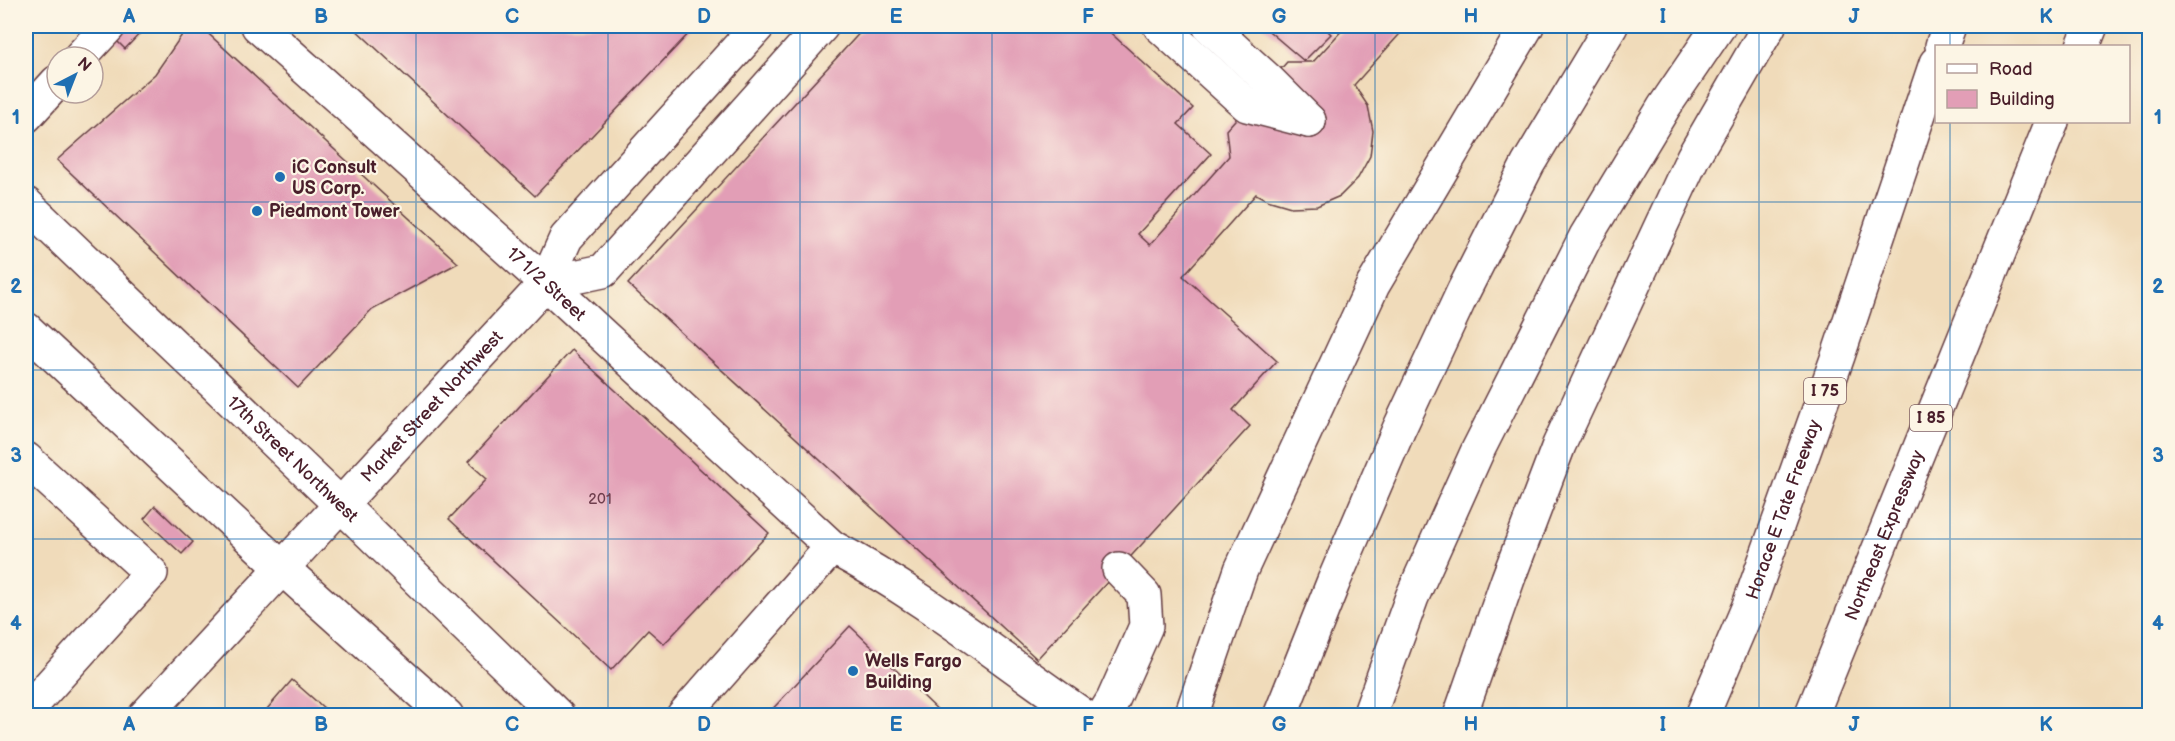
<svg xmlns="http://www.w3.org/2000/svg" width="2175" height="741" font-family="'Balsamiq Sans',sans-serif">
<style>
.building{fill:#e29eb6}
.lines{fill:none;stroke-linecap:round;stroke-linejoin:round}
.minor-casing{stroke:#633b40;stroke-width:36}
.major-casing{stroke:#633b40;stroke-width:36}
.highway-casing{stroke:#633b40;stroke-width:36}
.minor{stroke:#fff;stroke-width:33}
.major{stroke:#fff;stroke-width:33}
.highway{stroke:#fff;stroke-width:33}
.grid{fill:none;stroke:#1f6fb2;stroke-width:1.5;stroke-opacity:0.55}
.poi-dot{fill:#1f6fb2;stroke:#fcf5e5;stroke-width:2}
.labels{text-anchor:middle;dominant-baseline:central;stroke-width:4.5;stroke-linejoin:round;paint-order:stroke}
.number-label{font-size:15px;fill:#703f4e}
.shield{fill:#fcf5e5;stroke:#7f5f63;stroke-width:1.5}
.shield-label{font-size:16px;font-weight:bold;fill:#4a1f2b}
.poi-label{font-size:18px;font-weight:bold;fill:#4a1f2b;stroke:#fcf5e5;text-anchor:start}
.street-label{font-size:18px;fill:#4a1f2b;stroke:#fcf5e5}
.neatline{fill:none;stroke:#1f6fb2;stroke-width:2}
.grid-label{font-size:20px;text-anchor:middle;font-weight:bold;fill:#1f6fb2}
</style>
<rect width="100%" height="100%" fill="#fcf5e5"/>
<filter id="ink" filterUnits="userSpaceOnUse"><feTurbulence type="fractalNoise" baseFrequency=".0167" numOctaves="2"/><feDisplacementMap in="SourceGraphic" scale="12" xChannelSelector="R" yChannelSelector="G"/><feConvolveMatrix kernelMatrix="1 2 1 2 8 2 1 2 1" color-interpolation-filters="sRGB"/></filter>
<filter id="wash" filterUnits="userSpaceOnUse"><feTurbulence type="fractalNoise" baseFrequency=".008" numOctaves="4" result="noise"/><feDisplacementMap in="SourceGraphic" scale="24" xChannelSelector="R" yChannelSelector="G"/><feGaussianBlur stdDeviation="1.35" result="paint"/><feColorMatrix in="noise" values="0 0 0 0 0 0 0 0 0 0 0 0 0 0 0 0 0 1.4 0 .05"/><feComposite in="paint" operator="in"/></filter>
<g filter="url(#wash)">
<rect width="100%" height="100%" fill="#f0dbba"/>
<g id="blocks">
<path class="building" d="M127,26H147L125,49L114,38Z
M192,26H200L458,263L372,309L298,388L57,160L155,74L186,29Z
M352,26H689L693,29L535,196Z
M866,26H1103L1193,108L1178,124L1211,154L1138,234L1150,245L1229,156L1226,130L1287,62H1313L1346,26H1407L1354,85L1368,106L1373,131L1370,156L1358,178L1340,196L1317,206L1291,207L1267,200L1256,194L1183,276L1277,361L1233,410L1250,426L1037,659L628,284Z
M1263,26H1331L1327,30L1331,34L1304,61Z
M572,350L769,533L664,644L648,630L611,670L449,519L487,479L468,462Z
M155,506L193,542L182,554L144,519Z
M850,626L944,716H766Z
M292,680L333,716H261Z"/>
</g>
</g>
<g filter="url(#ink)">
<use href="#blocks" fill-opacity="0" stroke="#633b40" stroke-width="1.5"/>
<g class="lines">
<defs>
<g id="minor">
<path id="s1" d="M258,26L546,283L832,547C921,594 1001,659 1084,716"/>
<path d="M1160,26L1247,105L1309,121"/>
<path d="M1209,26L1268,80L1309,121"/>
<path d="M80,57L109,26"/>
<path d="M26,116L57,82"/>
<path d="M546,283L603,271L822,26"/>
<path d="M26,459L151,573L31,706L26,701"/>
<path id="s2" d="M145,716L546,283L566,238L758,26"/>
<path d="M683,716L832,547"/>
<path d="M1103,716L1113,700L1146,626L1144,595L1119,569"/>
<path d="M1191,716L1241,570L1373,285L1527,26"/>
</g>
<g id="major">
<path id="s3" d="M26,204L341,505L558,716"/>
<path d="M26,329L282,568L447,716"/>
</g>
<g id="highway">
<path d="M1942,46L1949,26"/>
<path d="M2083,46L2091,26"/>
<path d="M1280,716L1333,583L1399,429L1463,292L1528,164L1611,26"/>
<path d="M1369,716L1412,597L1478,450L1586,236L1664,107L1719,26"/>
<path d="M1460,716L1508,579L1559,445L1693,157L1769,26"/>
<path id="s4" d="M1702,716L1748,608L1838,356L1936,63"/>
<path id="s5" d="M1811,716L2052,122"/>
</g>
</defs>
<use href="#minor" class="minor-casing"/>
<use href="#major" class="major-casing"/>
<use href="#highway" class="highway-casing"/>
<use href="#minor" class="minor"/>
<use href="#major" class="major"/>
<use href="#highway" class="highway"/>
</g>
</g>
<path class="grid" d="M225,26V716M416,26V716M608,26V716M800,26V716M992,26V716M1183,26V716M1375,26V716M1567,26V716M1759,26V716M1950,26V46M1950,122V716M26,202H2150M26,370H2150M26,539H2150"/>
<g class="poi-dot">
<circle cx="280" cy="177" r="6"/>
<circle cx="257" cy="211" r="6"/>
<circle cx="853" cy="671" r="6"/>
</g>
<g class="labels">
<g class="number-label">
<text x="600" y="499">201</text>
</g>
<g class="shield">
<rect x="1804" y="378" width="42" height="26" rx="4.5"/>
<rect x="1910" y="405" width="42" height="26" rx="4.5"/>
</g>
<g class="shield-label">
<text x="1825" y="391">I 75</text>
<text x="1931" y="418">I 85</text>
</g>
<g class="poi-label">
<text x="292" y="167">iC Consult<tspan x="292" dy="21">US Corp.</tspan></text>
<text x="269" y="211">Piedmont Tower</text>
<text x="865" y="661">Wells Fargo<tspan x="865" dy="21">Building</tspan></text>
</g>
<g class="street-label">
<text stroke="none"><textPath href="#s1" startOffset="387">17 1/2 Street</textPath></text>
<text stroke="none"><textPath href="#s2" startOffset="422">Market Street Northwest</textPath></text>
<text stroke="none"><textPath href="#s3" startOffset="369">17th Street Northwest</textPath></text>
<text stroke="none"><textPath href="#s4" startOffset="222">Horace E Tate Freeway</textPath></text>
<text stroke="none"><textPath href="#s5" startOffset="195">Northeast Expressway</textPath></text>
</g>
</g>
<rect width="2175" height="741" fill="none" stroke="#fcf5e5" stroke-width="66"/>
<rect x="1935" y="45" width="195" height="78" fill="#fcf5e5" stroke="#b59f9b" stroke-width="1.5"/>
<rect x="1947" y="64" width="30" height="9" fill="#ffffff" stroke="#b59f9b" stroke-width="1.5"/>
<text x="1989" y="75" font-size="18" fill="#4a1f2b">Road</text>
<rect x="1947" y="90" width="30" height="18" fill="#e29eb6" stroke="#b59f9b" stroke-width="1.5"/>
<text x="1989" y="105" font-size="18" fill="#4a1f2b">Building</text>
<g transform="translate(75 75) rotate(42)"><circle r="28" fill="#fcf5e5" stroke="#b59f9b" stroke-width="1.5"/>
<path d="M0-4.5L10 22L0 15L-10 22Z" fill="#1f6fb2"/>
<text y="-9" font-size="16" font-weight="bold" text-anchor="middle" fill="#4a1f2b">N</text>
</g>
<rect x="33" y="33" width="2109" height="675" class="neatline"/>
<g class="grid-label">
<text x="129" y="23">A</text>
<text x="321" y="23">B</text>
<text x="512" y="23">C</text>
<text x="704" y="23">D</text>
<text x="896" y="23">E</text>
<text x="1088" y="23">F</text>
<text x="1279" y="23">G</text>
<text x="1471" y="23">H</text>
<text x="1663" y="23">I</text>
<text x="1854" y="23">J</text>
<text x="2046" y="23">K</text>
<text x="16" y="124">1</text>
<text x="2158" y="124">1</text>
<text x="16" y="293">2</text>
<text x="2158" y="293">2</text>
<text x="16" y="462">3</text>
<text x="2158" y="462">3</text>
<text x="16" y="630">4</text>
<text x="2158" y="630">4</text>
<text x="129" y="731">A</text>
<text x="321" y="731">B</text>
<text x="512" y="731">C</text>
<text x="704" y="731">D</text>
<text x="896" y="731">E</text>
<text x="1088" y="731">F</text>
<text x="1279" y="731">G</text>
<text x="1471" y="731">H</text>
<text x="1663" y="731">I</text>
<text x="1854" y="731">J</text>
<text x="2046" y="731">K</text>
</g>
</svg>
